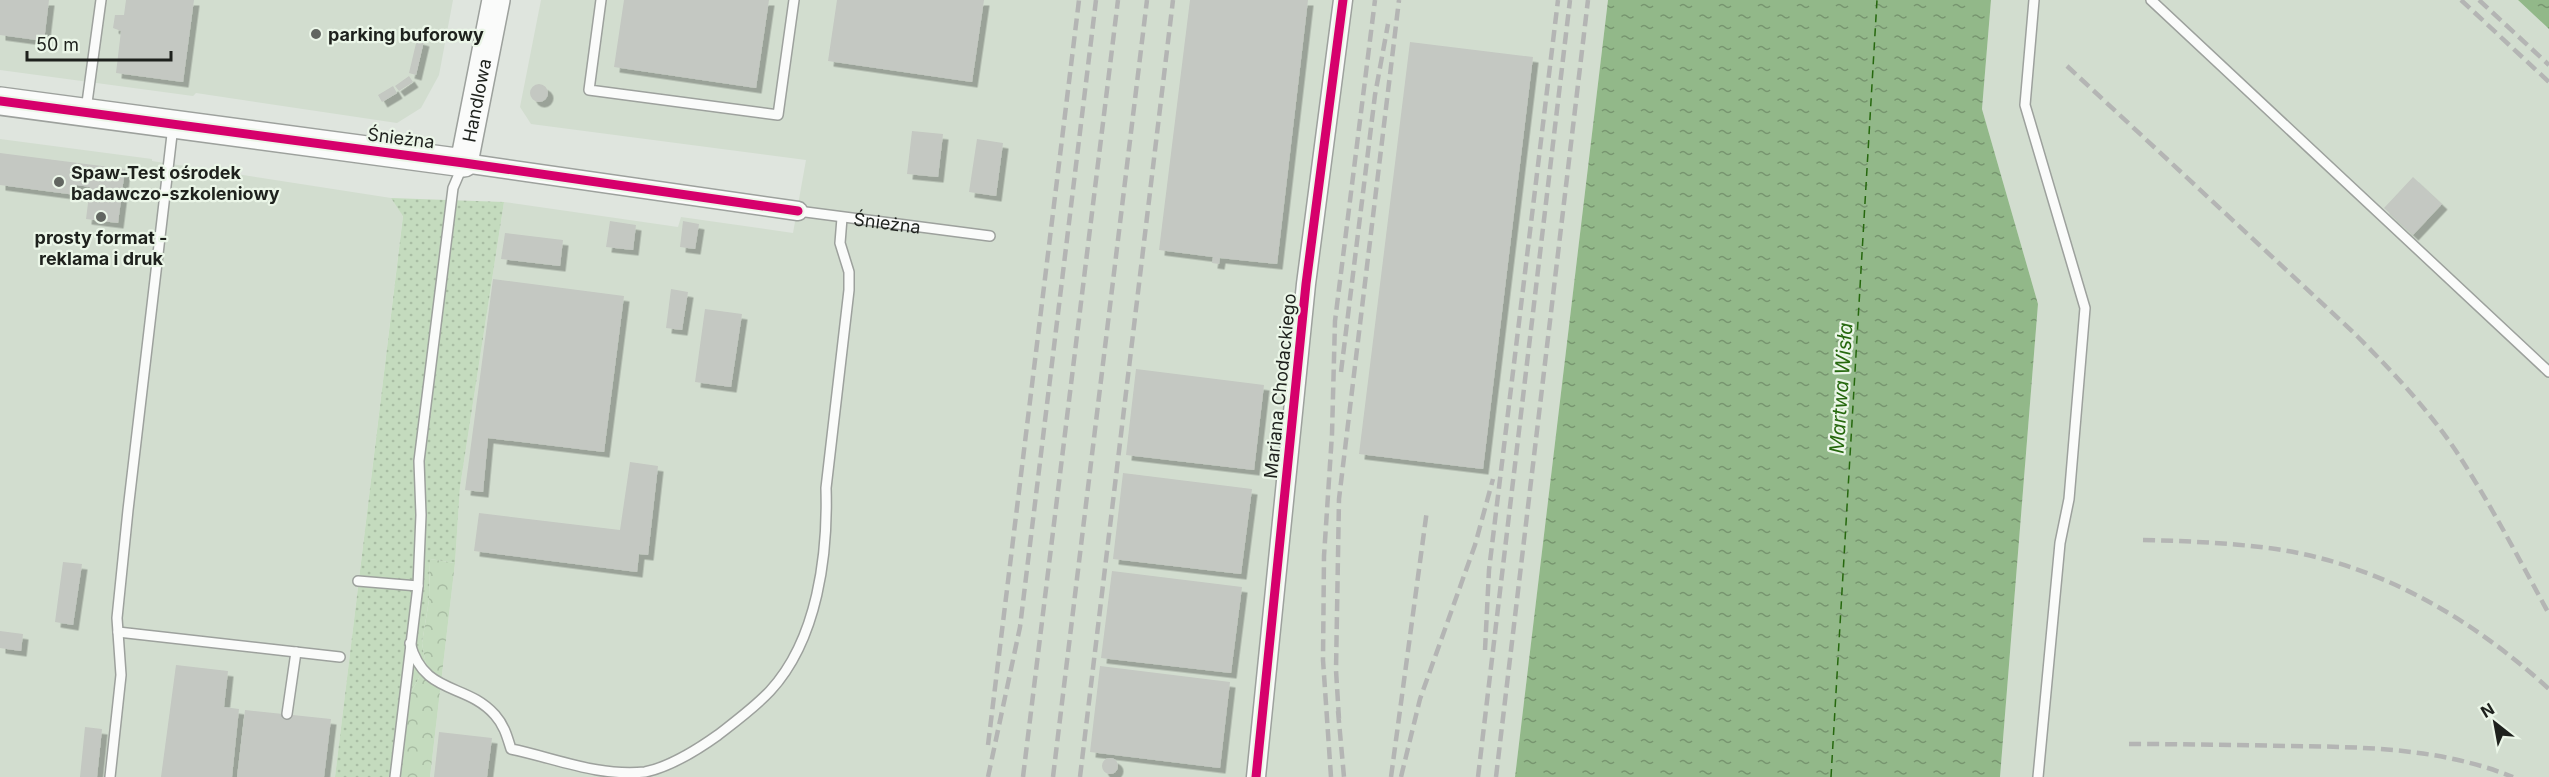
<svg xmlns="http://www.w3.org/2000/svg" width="2549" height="777" font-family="Inter,sans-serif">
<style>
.built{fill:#d2ddcf}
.grass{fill:url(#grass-dots)}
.forest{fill:url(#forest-crowns)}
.water{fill:url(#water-ripples)}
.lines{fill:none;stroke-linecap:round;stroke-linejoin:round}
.ferry{stroke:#26680e;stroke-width:1.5;stroke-dasharray:8 6;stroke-linecap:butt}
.building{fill:#c4c8c2;filter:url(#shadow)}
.lane-casing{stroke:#9da19d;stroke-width:12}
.street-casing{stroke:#9da19d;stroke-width:21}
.secondary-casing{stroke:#9da19d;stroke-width:30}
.lane{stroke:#fafbfa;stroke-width:9}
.street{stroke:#fafbfa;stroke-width:18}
.secondary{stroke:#fafbfa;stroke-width:27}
.rail{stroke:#b4b5b4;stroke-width:4.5;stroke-dasharray:12 6;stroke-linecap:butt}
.cycleway-casing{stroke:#ebf6e8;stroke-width:13}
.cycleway{stroke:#d6006c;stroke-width:9}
.poi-dot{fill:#626661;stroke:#ebf6e8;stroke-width:2}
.labels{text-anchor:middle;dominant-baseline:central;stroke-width:4.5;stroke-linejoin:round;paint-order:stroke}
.poi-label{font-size:18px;font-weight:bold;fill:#1e211d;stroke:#ebf6e8;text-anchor:start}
.street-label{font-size:18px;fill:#1e211d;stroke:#ebf6e8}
.water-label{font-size:20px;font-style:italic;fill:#26680e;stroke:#ebf6e8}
</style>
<defs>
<pattern id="grass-dots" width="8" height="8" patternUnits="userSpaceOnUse" patternTransform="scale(1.5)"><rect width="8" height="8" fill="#c4dbbe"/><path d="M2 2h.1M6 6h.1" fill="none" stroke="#a8bca3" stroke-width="1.8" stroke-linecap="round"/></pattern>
<pattern id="forest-crowns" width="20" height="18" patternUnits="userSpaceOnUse" patternTransform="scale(1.5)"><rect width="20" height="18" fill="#c4dbbe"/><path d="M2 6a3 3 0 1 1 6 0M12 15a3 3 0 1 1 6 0" fill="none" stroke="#a8bca3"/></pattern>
<pattern id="water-ripples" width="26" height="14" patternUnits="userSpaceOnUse" patternTransform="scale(1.5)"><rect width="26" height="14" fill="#92b889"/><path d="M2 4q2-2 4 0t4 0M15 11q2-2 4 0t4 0" fill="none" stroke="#77956f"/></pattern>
<filter id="shadow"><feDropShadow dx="5.5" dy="5.5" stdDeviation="0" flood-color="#0004"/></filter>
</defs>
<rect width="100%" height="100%" fill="#dfe5de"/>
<path class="built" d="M0,0H453L439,75L421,108L397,123L196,93L193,96L0,70Z
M541,0H1608L1515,777H430L455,563L460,487L504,202L678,227L681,217L793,233L806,160L531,124L520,107Z
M1991,0H2518L2549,29V777H2000L2038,304L1982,109Z
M0,139L152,159V161L391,198L403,215L335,777H0Z"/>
<path class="grass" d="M391,198L504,202L460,487L455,563L430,559L429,600L422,643L426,665L408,698L400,777H335L403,216Z"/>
<path class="forest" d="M430,559L455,563L430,777H400L408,698L426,665L422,643L429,600Z"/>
<path class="water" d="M1608,0H1991L1982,109L2038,304L2000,777H1515Z
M2518,0H2549V29Z"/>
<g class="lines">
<path class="ferry" d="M1831,777L1877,0"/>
</g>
<path class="building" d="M0,0H49L44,41L0,35Z
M126,0H194L183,82L116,73L121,31L113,28L115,15H124Z
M624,0H769L756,88L614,67Z
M837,0H984L972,82L828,61Z
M1190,0H1308L1277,264L1220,258L1219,264L1212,263L1213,257L1159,250Z
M417,39L424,41L416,75L409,73Z
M1410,42L1533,57L1483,469L1359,454Z
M409,76L413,82L399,91L395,86Z
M530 93a9 9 0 1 1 18 0a9 9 0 1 1-18 0Z
M393,86L397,93L382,102L378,95Z
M912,131L943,134L938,177L907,174Z
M977,139L1003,143L996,196L969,192Z
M0,153L125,169L118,223L86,219L90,187L77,185L76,195L0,185Z
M2413,177L2442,204L2413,235L2384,208Z
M610,221L636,225L633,250L606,247Z
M683,221L699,224L695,249L680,247Z
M505,233L563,240L560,266L501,259Z
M493,279L624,296L604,452L488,438L483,492L465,490Z
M671,289L688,292L682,330L666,328Z
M705,309L742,314L731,387L695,382Z
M1136,369L1264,385L1254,470L1126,455Z
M630,462L658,466L648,555L639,554L637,572L474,551L479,513L620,530Z
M1123,473L1252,489L1241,574L1113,559Z
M63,562L82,564L73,625L55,622Z
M1112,571L1242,587L1231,673L1101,658Z
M0,631L23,634L21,651L0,648Z
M176,665L228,671L224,707L239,709L232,777H161Z
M1100,666L1230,682L1220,768L1090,752Z
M245,710L331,719L324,777H237Z
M85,727L102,729L97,777H80Z
M439,732L492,738L487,777H434Z
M1102 766a8 8 0 1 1 16 0a8 8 0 1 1-16 0Z"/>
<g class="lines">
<defs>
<g id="lane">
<path d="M601,0L589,90L778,115L794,0"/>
<path d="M2034,0L2025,105L2085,308L2069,499L2060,543L2038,777"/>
<path d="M2151,0L2549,372"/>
<path d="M86,110L101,0"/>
<path id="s1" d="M798,211L990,236"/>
<path d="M358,581L418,586"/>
<path d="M118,632L340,657"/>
<path d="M410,643C424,696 466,682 495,715C504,725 507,736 511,749C555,758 598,777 645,772C670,767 697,750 718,735C736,721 755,707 770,691C818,639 828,554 826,488L849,290V272L840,243L842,218"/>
<path d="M287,714L296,652"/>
<path d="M110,777L121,675L117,618L128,510L173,126"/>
<path d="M395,777L418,586L421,515L419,461L453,188L462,167"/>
</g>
<path id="street" d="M464,163L798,211
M1256,777L1306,284L1343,0"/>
<g id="secondary">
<path id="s2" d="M0,101L464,163L496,0"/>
</g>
</defs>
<use href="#lane" class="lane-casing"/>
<use href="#street" class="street-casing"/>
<use href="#secondary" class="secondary-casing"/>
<use href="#lane" class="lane"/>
<use href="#street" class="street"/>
<use href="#secondary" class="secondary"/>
<path class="rail" d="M2461,0L2549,82
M2479,0L2549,65
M2067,66L2354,333C2391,370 2427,408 2456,451C2490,503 2519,559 2549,614
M1341,372L1375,95L1388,24
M2143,540C2188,541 2232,543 2276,549C2381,565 2471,618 2549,689
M1485,650L1489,570L1558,0
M1338,711L1344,777
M1339,719L1336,670L1339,499L1399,0
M2129,744C2183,744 2236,745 2289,746C2366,747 2441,748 2513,777
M988,745L1079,0
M988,777L1020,627L1096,0
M1023,777L1118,0
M1053,777L1147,0
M1080,777L1173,0
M1331,777L1323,660L1324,556L1332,434L1335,321L1375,0
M1391,777L1427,510
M1401,777L1420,699L1475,545L1493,479
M1478,777L1570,0
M1496,777L1588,0"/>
<defs>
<path id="cycleway" d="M0,101L464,163L798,211
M1256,777L1306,284L1343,0"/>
</defs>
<use href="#cycleway" class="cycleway-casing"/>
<use href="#cycleway" class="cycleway"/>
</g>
<g class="poi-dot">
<circle cx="316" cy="34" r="6"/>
<circle cx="59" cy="182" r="6"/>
<circle cx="101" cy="217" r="6"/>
</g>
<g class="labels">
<g class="poi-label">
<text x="328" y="34">parking buforowy</text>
<text x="71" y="172">Spaw-Test ośrodek<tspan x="71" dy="21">badawczo-szkoleniowy</tspan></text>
<text x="101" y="237" text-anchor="middle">prosty format -<tspan x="101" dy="21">reklama i druk</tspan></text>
</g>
<g class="street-label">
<text stroke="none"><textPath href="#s2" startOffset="532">Handlowa</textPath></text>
<text transform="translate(401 138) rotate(7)">Śnieżna</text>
<text stroke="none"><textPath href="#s1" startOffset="90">Śnieżna</textPath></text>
<text transform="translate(1280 386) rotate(-84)">Mariana Chodackiego</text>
</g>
<g class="water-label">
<text transform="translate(1841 388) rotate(-86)">Martwa Wisła</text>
</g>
</g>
<g transform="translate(2495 723) rotate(329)" stroke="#ebf6e8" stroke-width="4.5" paint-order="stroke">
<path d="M0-4.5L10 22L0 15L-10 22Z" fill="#1e211d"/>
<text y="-9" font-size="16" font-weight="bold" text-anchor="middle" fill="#1e211d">N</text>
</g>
<path d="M27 51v9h144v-9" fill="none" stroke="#1e211d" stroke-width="3"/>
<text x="36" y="51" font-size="18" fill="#1e211d" stroke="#ebf6e8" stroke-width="4.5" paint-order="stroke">50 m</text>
</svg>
